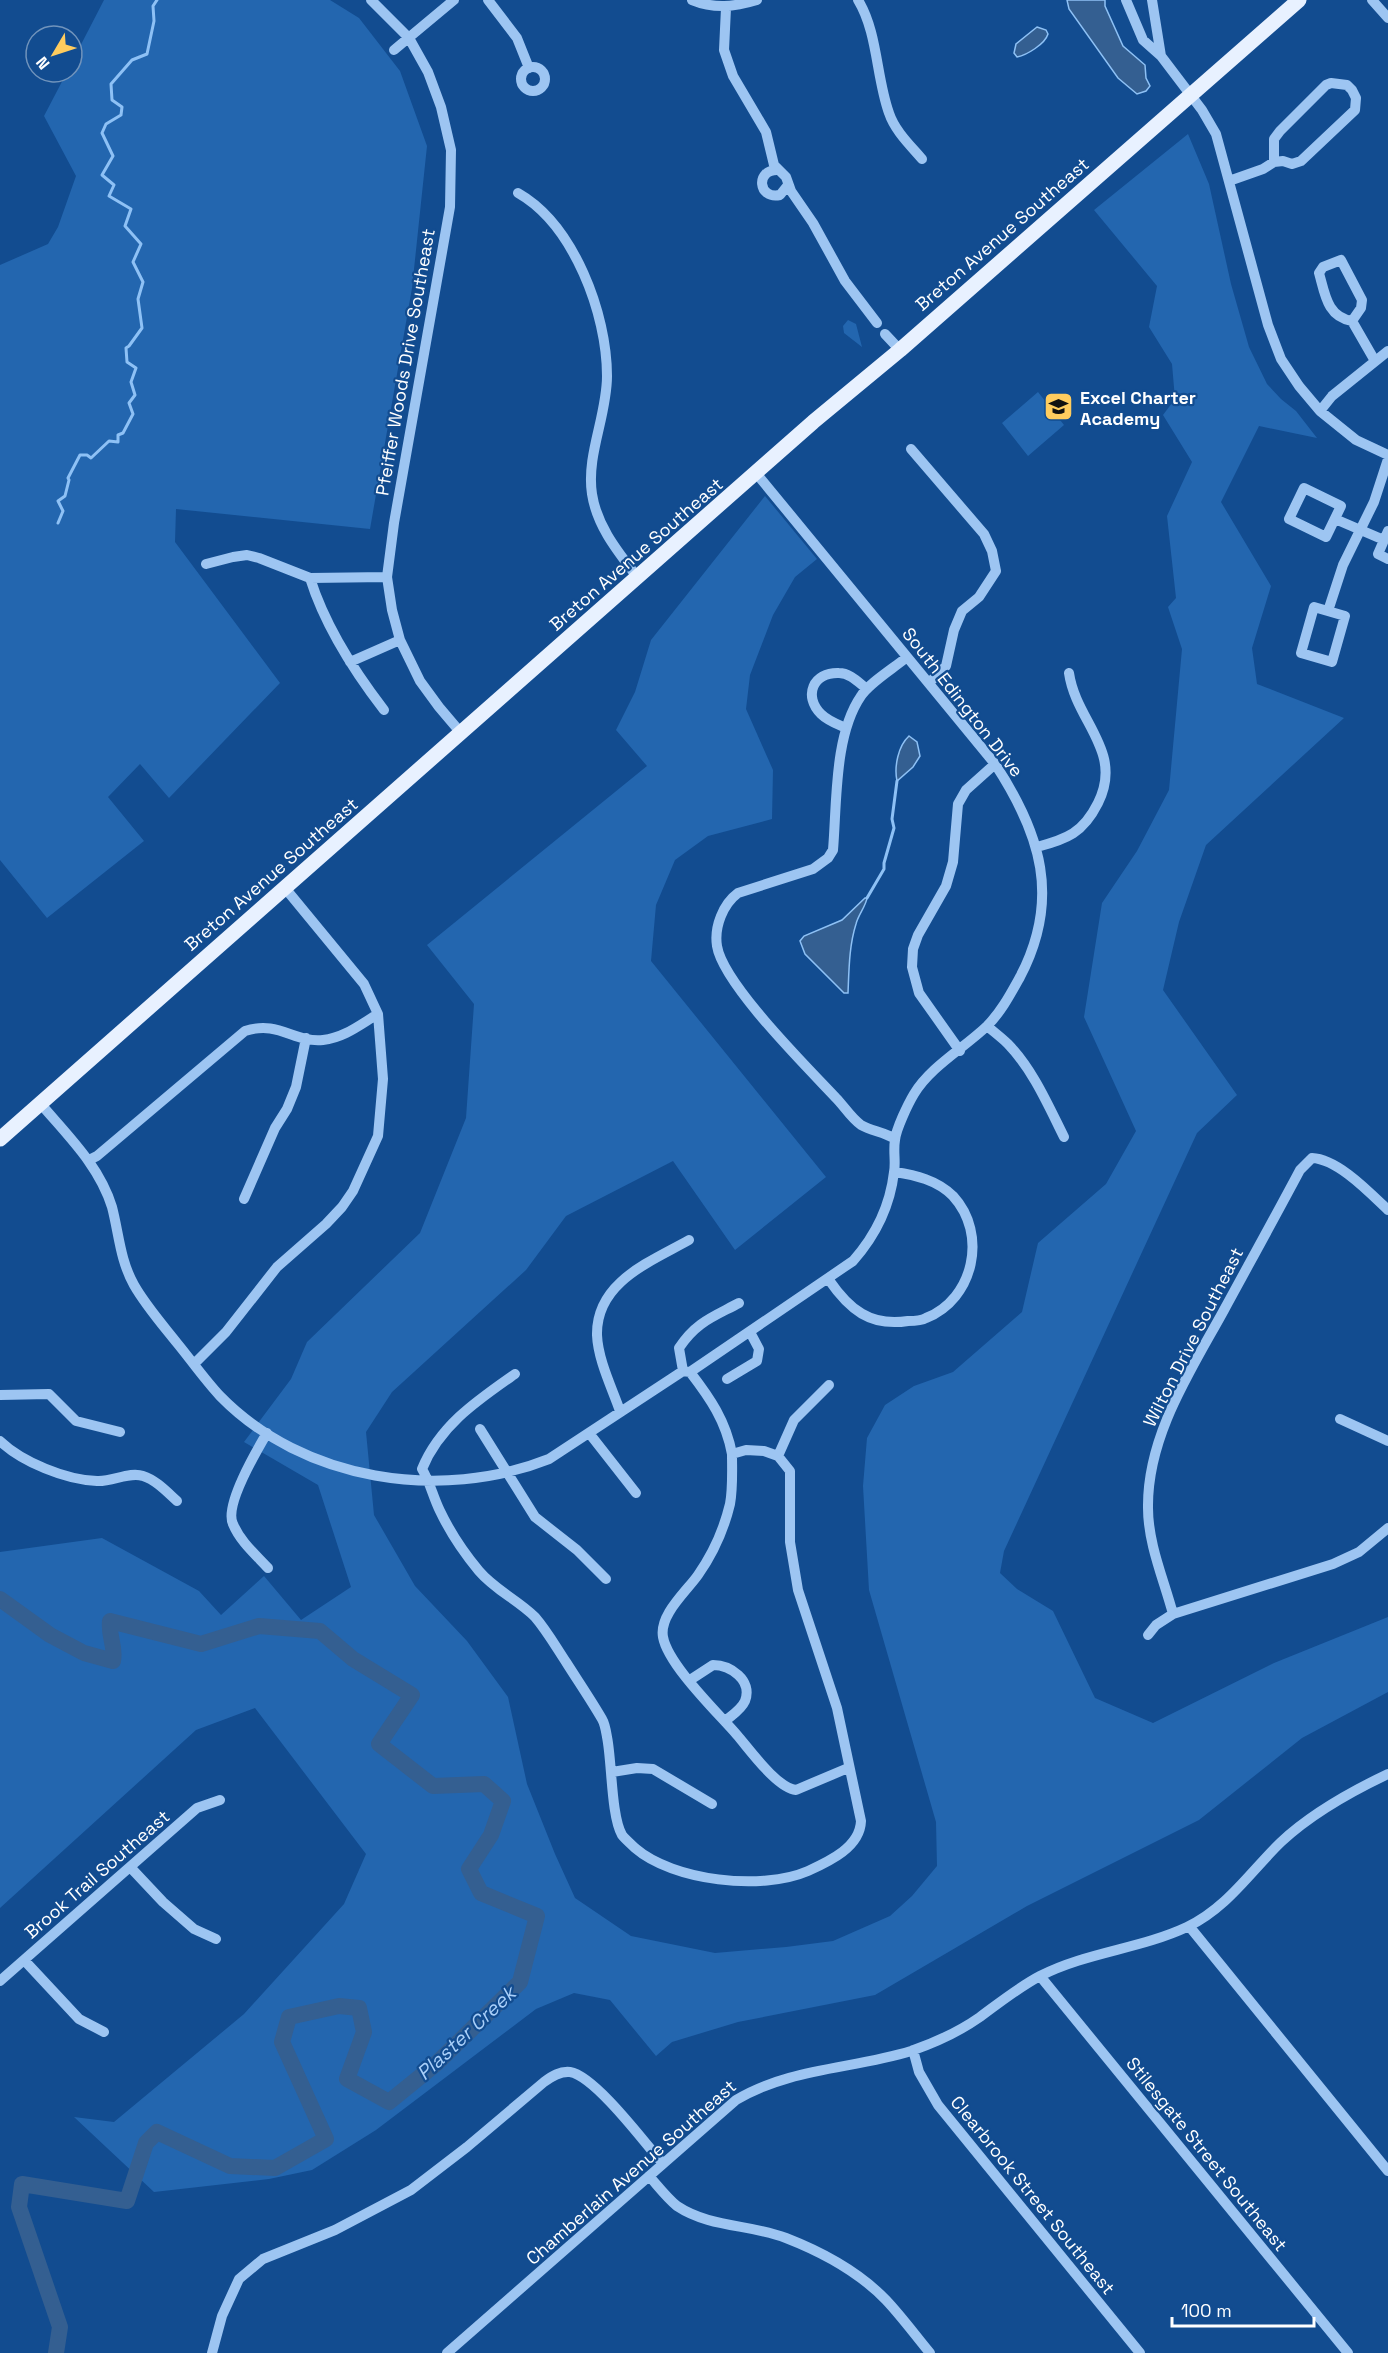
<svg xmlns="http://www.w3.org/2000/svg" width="1388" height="2353" font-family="'Space Grotesk',sans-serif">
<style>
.green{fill:#2366af}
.water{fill:#345f91;stroke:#8ec1f5;stroke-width:1.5}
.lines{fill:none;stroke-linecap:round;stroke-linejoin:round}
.stream{stroke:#8ec1f5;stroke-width:3}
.river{stroke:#345f91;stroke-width:16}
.minor{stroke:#9dc5f2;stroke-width:10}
.major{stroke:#e8f1ff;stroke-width:15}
.labels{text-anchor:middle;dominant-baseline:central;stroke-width:4.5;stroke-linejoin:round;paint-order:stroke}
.street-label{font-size:18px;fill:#fff;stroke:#124c90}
.poi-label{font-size:18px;font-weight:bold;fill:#fff;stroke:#124c90;text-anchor:start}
.water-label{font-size:20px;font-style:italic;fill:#a9cff9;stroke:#124c90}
</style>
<rect width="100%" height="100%" fill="#124c90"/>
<path class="green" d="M104,0H330L359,18L400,71L427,146L412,288L370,529L176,509L175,542L280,683L169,798L140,764L108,797L144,841L47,918L0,860V265L48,244L58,227L76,176L44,116L67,72H72V62Z
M1188,134L1209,184L1231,284L1249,347L1267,384L1281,399L1296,411L1317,438L1259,426L1221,502L1271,586L1252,648L1257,684L1344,718L1206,845L1179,922L1163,990L1237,1095L1197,1133L1004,1551L1000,1573L1017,1589L1053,1611L1095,1698L1153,1723L1274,1663L1388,1617V1692L1302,1738L1199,1820L1027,1906L875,1995L738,2022L672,2042L656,2056L610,2000L574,1993L536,2009L376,2130L312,2170L269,2179L154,2192L74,2117L114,2122L244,2014L344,1904L366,1854L255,1708L196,1730L0,1908V1552L102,1538L199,1591L221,1615L264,1576L301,1620L351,1587L318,1485L244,1442L291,1379L307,1342L420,1233L466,1118L474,1004L427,945L647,766L616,730L635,692L651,640L765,496L817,559L795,577L773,615L750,675L746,709L773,770L772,819L708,836L675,860L656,905L651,961L826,1177L735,1250L673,1161L566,1216L526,1270L392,1392L366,1432L374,1515L415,1586L467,1641L508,1697L527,1784L555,1854L575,1898L631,1936L715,1953L786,1947L833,1941L890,1916L912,1896L937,1866L936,1822L869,1590L863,1486L867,1438L885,1405L914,1386L953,1372L1022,1312L1038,1243L1106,1184L1136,1131L1084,1017L1102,903L1137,851L1169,790L1182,649L1168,607L1176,598L1167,516L1192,462L1163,415L1175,399L1172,364L1149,327L1157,286L1094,210Z
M848,320L856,324L862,347L844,333L843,326Z
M1038,392L1064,425L1028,456L1002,423Z"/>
<path class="water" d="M1067,0H1105V6L1123,46L1145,65L1146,78L1150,86L1146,91L1137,94L1118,78L1069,9Z
M1037,27L1046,30L1048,34C1045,44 1027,55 1017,57L1014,53L1016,44Z
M909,736L917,742L920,756L913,767L897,781C894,767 898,746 909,736Z
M865,898H867C866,906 858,915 856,924C849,946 849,970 848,993H844L805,954L800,941L804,936L842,920Z"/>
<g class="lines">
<path class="stream" d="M58,523L63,511L58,501L65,496L69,480L68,478L80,455H87L91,458L109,441L118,442V435L123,433L133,414L129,403L135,395L131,382L136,368L127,362L126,348L129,346L142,328L138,299L143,282L133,262L141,244L125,226L131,209L109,196L114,185L102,175L113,156L102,133L106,124L121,115L122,107L112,100L111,84L132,60L147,54L154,21L153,6L157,0
M867,898L884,869V863L894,828L892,819L897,781"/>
<path class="river" d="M0,1599L50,1635L84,1653L113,1661C116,1646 108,1636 110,1621L201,1644L259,1626L320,1631L353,1659L412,1695L379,1744L433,1786L484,1784L503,1801L491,1835L469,1869L481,1893L537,1916L520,1982L437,2063L389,2102L347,2079L364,2032L359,2008L339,2006L289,2017L282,2042L326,2139L275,2168L230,2166L157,2132L146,2143L127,2201L22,2184L19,2207L60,2327L56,2353"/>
<path class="minor" d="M371,0L409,38L428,72L441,107L451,150L450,207L394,523L387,577L392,610L400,640L420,681L439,707L461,733
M488,0L517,38L529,68
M692,0C714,9 734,7 757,0
M858,0C878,33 876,77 889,113C895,131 910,145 922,159
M1126,0L1143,40L1161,56L1202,110L1216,134L1268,325L1281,359L1299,386L1320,411L1356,440L1388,455
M1152,0L1161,56
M1372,0L1388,18
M726,8L724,50L733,76L766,132L774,165L786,177L791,191L813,223L845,281L877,323
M394,50L454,0
M521 79a12 12 0 1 1 24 0a12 12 0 1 1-24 0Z
M778,170C755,169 758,200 780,195L788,185
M1229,181L1263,169L1274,162L1283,161L1292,164L1301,161L1355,110L1356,98L1352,90L1347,85L1331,83L1326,85L1280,131L1274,139V162
M518,193C574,225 607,314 607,376C607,416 586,455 592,494C597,527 619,553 638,578
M1352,321L1361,308L1362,300L1341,260L1323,267L1319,273C1325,294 1327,317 1352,321L1375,361
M885,334L900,350
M1320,411L1332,396L1388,351
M911,449L984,534L992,551L996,571L979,597L962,611L954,630L946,666L929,683
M1304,488L1341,506L1326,537L1289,519Z
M1335,519L1384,540
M1388,531L1378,554L1388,559
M206,564L233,557L247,555L259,558L310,578L387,577
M310,578C325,626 354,671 384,710
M1314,607L1345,616L1332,662L1301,653Z
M1328,611L1343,565L1374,502L1388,459
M350,662L400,640
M846,728C837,724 828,721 821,714C803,696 813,672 839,673C850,673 859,683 867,689
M1037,847C1067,839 1083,833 1098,803C1124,751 1076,722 1069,673
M987,1026C994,1032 1002,1038 1008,1044C1033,1070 1048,1105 1064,1137
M960,1051L919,993L912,967L913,949L918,935L946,886L953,862L958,804L966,790L995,764
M40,1103C67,1135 99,1165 112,1207C119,1234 120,1260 134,1285C146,1306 162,1324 177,1343C191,1360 205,1380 220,1396C303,1481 441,1502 549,1459L683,1371L690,1372L853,1261C876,1235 890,1207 894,1172C896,1162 893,1151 895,1140C896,1129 908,1104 914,1094C930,1067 964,1048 987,1026C1001,1012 1010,995 1020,977C1061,899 1041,834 995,764L756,473
M895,1139C884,1132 871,1131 861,1125C851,1118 844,1106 836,1098C808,1068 723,984 717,946C714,927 723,904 738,893L813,869L828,858L833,850C837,803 834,735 861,696C869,683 894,668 907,657
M89,1160L97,1156L245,1031C279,1020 294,1043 323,1040C344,1038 361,1024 378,1014
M244,1199L275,1128L287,1109L296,1087L306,1038
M829,1280C849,1309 870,1327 908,1321C913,1321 921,1321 926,1318C974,1299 988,1234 953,1196C937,1180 915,1175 895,1172
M194,1364L226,1332L277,1267L326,1224L342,1207L353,1191L378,1136L383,1079L378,1014L364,984L285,888
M683,1371L679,1348C696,1322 713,1317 739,1303
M515,1374C478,1400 440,1425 422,1469C430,1482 433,1497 440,1511C450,1532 464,1553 479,1571C495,1590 518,1600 535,1617C547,1631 556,1647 566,1662C578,1681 591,1700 602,1719C605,1724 606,1731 607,1737C612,1761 611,1816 622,1835C625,1839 631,1844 635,1848C673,1881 762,1891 808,1871C830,1861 860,1847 861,1821L837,1708L798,1590L790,1542V1471L778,1456L764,1451L746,1450L732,1454C726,1421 710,1398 690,1372
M727,1379L757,1361L759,1349L750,1332
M0,1395L49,1394L76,1421L120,1432
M620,1411C612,1388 598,1360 597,1335C596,1282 650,1262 689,1240
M1340,1419L1388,1441
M480,1429L535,1517L577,1550L606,1579
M267,1433C257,1450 224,1506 233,1524C240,1541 255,1554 268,1568
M589,1433L636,1493
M0,1441C22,1462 66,1480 97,1481C112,1482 130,1471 143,1476C156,1480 167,1492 177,1501
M732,1454C732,1470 733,1488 730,1504C724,1529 712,1555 698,1575C686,1592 659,1615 663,1637C668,1665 718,1713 737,1735C750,1750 777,1788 796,1790L848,1768
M778,1456L794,1420L829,1385
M1173,1614C1164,1580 1148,1544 1148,1508C1147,1436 1190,1372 1224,1310C1249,1264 1275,1217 1300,1170L1312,1158C1338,1159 1370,1193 1388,1210
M1148,1635L1156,1625L1173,1614L1333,1564L1359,1552L1388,1528
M690,1680L713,1665C730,1665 753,1680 745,1701C741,1710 732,1715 725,1721
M612,1772L637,1768L653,1769L712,1804
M131,1868L163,1902L194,1929L216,1939
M1189,1926L1388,2171
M24,1960L79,2019L104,2032
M1040,1976L1348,2353
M0,1981L197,1808L220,1800
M913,2050L919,2072L938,2105L1140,2353
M649,2176C658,2186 667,2198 677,2206C710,2228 750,2224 786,2238C822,2252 859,2272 886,2300C902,2317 915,2335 930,2353
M212,2353L222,2316L239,2279L263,2259L335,2230L411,2190L467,2147L544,2082C552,2076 560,2071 570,2072C595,2076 645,2143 663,2164
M447,2353L736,2100C789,2068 853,2069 911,2051C934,2043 960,2031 980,2017C999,2003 1019,1987 1040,1976C1087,1952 1140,1949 1187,1927C1227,1908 1250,1872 1281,1842C1312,1813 1350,1792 1388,1774"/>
<path class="major" d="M0,1139L813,422L900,350L1299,0"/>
</g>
<defs>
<symbol id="school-square" viewBox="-11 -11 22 22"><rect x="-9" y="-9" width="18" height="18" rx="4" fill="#ffcc5e" stroke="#124c90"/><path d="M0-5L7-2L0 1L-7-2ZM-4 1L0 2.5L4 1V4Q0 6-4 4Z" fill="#111"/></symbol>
</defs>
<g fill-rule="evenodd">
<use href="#school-square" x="1042" y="390" width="33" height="33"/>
</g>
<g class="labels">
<g class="street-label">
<text transform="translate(1002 234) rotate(-41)">Breton Avenue Southeast</text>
<text transform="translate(405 362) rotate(-80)">Pfeiffer Woods Drive Southeast</text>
<text transform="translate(636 554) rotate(-41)">Breton Avenue Southeast</text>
<text transform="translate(963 702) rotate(52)">South Edington Drive</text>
<text transform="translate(271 874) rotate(-41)">Breton Avenue Southeast</text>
<text transform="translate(1193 1337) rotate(-63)">Wilton Drive Southeast</text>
<text transform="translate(97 1874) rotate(-41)">Brook Trail Southeast</text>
<text transform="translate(1207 2154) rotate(51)">Stilesgate Street Southeast</text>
<text transform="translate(631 2172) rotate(-41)">Chamberlain Avenue Southeast</text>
<text transform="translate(1033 2195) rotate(51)">Clearbrook Street Southeast</text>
</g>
<g class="poi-label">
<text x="1080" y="397">Excel Charter<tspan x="1080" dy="21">Academy</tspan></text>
</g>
<g class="water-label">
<text transform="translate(466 2033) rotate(-43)">Plaster Creek</text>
</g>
</g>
<g transform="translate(54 54) rotate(231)"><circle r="28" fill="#124c90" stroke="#7194bc" stroke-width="1.5"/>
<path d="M0-4.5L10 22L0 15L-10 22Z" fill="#ffcc5e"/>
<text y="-9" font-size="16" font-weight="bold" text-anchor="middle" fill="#ffffff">N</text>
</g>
<path d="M1172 2317v9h142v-9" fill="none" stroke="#ffffff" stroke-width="3"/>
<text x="1181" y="2317" font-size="18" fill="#ffffff" stroke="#124c90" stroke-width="4.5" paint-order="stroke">100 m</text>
</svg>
